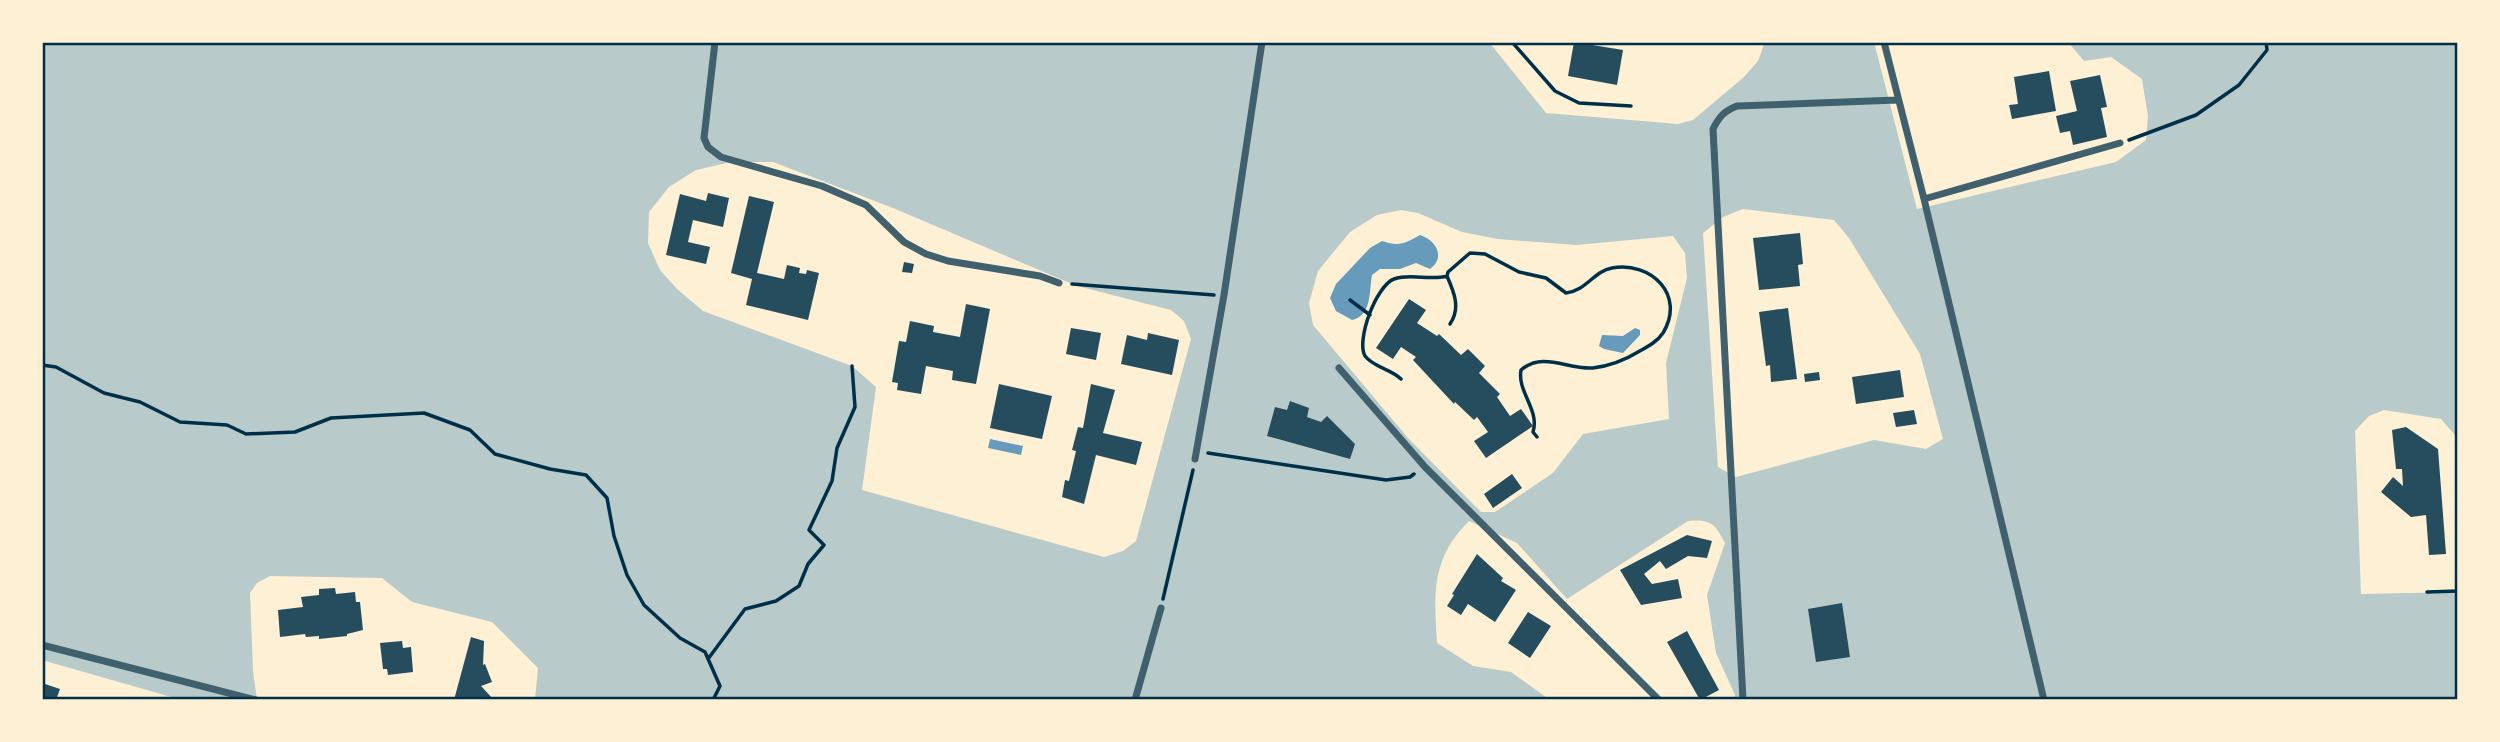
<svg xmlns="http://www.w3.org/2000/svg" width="2500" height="742" font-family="Ubuntu,sans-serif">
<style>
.green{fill:#b9caca;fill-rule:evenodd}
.water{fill:#669bbc}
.building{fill:#264d5e}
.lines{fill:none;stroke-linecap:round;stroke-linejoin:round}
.path{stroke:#003049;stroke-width:3.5}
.minor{stroke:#3f606c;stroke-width:7}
.neatline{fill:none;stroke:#003049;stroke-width:2.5}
</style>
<rect width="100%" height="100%" fill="#fdf0d5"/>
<path class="green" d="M42,42H1489L1546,113L1678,124L1693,120L1744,77L1758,61L1765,42H1874L1917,209L2116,162L2146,140L2148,116L2142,79L2111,57L2084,61L2068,42H2458V478L2455,435L2441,419L2384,410L2369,416L2355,431L2361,594L2458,592V700H1734L1735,695L1716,653L1707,595L1725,543C1715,524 1711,519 1688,521L1567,599L1517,543L1469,521C1431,559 1434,593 1437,643L1473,666L1511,672L1550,700H535L538,668L492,622L412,602L382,578L270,576L257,583L250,593L253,671L257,700H182L42,660ZM731,162H773L893,208L1077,286L1171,310L1184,321L1191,339L1136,541L1123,551L1104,557L862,490L876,387L852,366L703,311L677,289L660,270L648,243L649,212L669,187L696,170ZM1743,209L1834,220L1849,238L1920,354L1943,439L1926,449L1874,440L1736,477L1718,467L1703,233L1723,217ZM1401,210L1418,213L1462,232L1498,239L1576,245L1673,236L1685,253L1687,278L1666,363L1669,419L1583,434L1553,473L1495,512H1481L1408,438L1313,325L1309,303L1318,271L1350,232L1377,215Z"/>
<path class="water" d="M1420,235C1436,240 1446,257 1430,269L1416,263L1400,269H1380L1372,275C1369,291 1372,316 1352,320L1336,311L1330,298L1336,284L1370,248L1382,241C1400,247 1405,243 1420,235Z
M1635,328L1640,330V335L1623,353L1604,349L1599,346L1602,335L1623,336Z
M990,439L1023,446L1021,455L988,448Z"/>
<path class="building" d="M1574,42L1623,50L1617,85L1568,76Z
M2049,71L2056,111L2012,119L2009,105L2018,104L2014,77Z
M2100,75L2107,107L2101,108L2107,137L2073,145L2070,131L2060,133L2056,116L2077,111L2070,81Z
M708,193L729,198L723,227L693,220L688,242L710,247L706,264L666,255L680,194L706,201Z
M749,196L774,202L757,273L784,279L787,265L800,268L799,273L806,274L807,270L819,273L808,320L746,305L752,279L731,273Z
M1800,233L1803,264L1798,265L1800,286L1759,290L1753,238Z
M904,262L914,264L912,273L902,272Z
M1409,299L1426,310L1417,323L1437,336L1439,334L1461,355L1468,349L1485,366L1479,373L1500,394L1497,397L1510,416L1521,409L1533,426L1486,458L1474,441L1488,432L1477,417L1474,420L1455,402L1454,404L1413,360L1416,357L1401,347L1393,359L1376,348Z
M966,304L990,309L976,384L952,380L953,371L926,366L921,394L897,390L898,383L892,382L899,341L906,342L910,321L934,326L933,332L960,337Z
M1788,308L1797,379L1771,382L1770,365L1766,366L1759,312Z
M1071,328L1101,333L1096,360L1066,354Z
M1148,333L1179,340L1172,375L1121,364L1127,335L1147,340Z
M1900,370L1904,397L1856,404L1852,377Z
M1819,372L1820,380L1805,382L1804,374Z
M999,384L1052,396L1042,439L990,428Z
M1091,384L1115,390L1103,433L1142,442L1136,465L1096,455L1084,504L1062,497L1065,480L1069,481L1076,451L1072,450L1078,427L1083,428Z
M1290,401L1309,408L1307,417L1321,422L1327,416L1355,444L1350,459L1267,436L1275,407L1287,410Z
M1914,410L1917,424L1896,427L1893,413Z
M2406,427L2438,449L2446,554L2429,555L2426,515L2411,517L2381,492L2393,477L2403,486L2402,469H2396L2392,430Z
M1512,474L1522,488L1493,508L1484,494Z
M1687,535L1712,541L1707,558L1688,556L1666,569L1660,561L1644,574L1652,584L1678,579L1682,598L1641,605L1620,570Z
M1477,554L1503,578L1501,581L1516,590L1495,622L1468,604L1461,615L1447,606L1454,595L1452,594Z
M335,588L336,594L355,592L356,602H360L363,630L347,634V636L319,639V636L306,637L305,634L280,637L278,610L303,607L301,597L319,595V589Z
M1842,603L1850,657L1816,662L1808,609Z
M1528,612L1551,626L1530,658L1508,643Z
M1687,631L1719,690L1700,700L1667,642Z
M471,637L484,641L483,665L485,664L492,682L481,686L494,700H454Z
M402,641L403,648L411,647L413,672L388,675L387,669H383L380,643Z
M42,683L60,689L56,700H42Z"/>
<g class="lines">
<path class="path" d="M1512,42L1555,91L1579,103L1631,106
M2129,140L2196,115L2239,85L2267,50L2266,42
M1072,284L1214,295
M1350,300L1370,315
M1450,324C1461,308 1454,292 1447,276L1448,272L1470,253L1485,254L1519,272L1546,278L1566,293C1586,291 1594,271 1612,268C1651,261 1686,295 1663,333C1657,342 1647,347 1638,352C1625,360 1609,366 1593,368C1568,370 1543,351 1521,370C1517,392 1540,410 1533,432L1537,437
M42,365L56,367L104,393L140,402L180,422L227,425L246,434L295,432L331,418L424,413L470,430L495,454L550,469L586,475L607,498L614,536L627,575L644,605L680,638L705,652L720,686L713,700
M1401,379C1391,369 1373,367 1365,356C1356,340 1376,286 1394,279C1411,273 1430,281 1447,276
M1208,453L1386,480L1410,477L1414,474
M2427,592L2458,591
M1163,599L1193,470
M708,659L745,609L776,601L799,586L808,564L824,545L809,530L832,481L837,448L855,407L852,366"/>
<path class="minor" d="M715,42L704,138L708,147L721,157L822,186L866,205L904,242L926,254L948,261L1040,276L1059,283
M1884,42L1924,199L2044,700
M1924,199L2120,143
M1339,368L1425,467L1659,700
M1195,459L1224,295L1262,42
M42,645L256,700
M1135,700L1161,608
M1743,700L1713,129C1719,117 1724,111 1737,106L1897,100"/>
</g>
<rect width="2500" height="742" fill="none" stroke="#fdf0d5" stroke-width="88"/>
<rect x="44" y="44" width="2412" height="654" class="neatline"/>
</svg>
